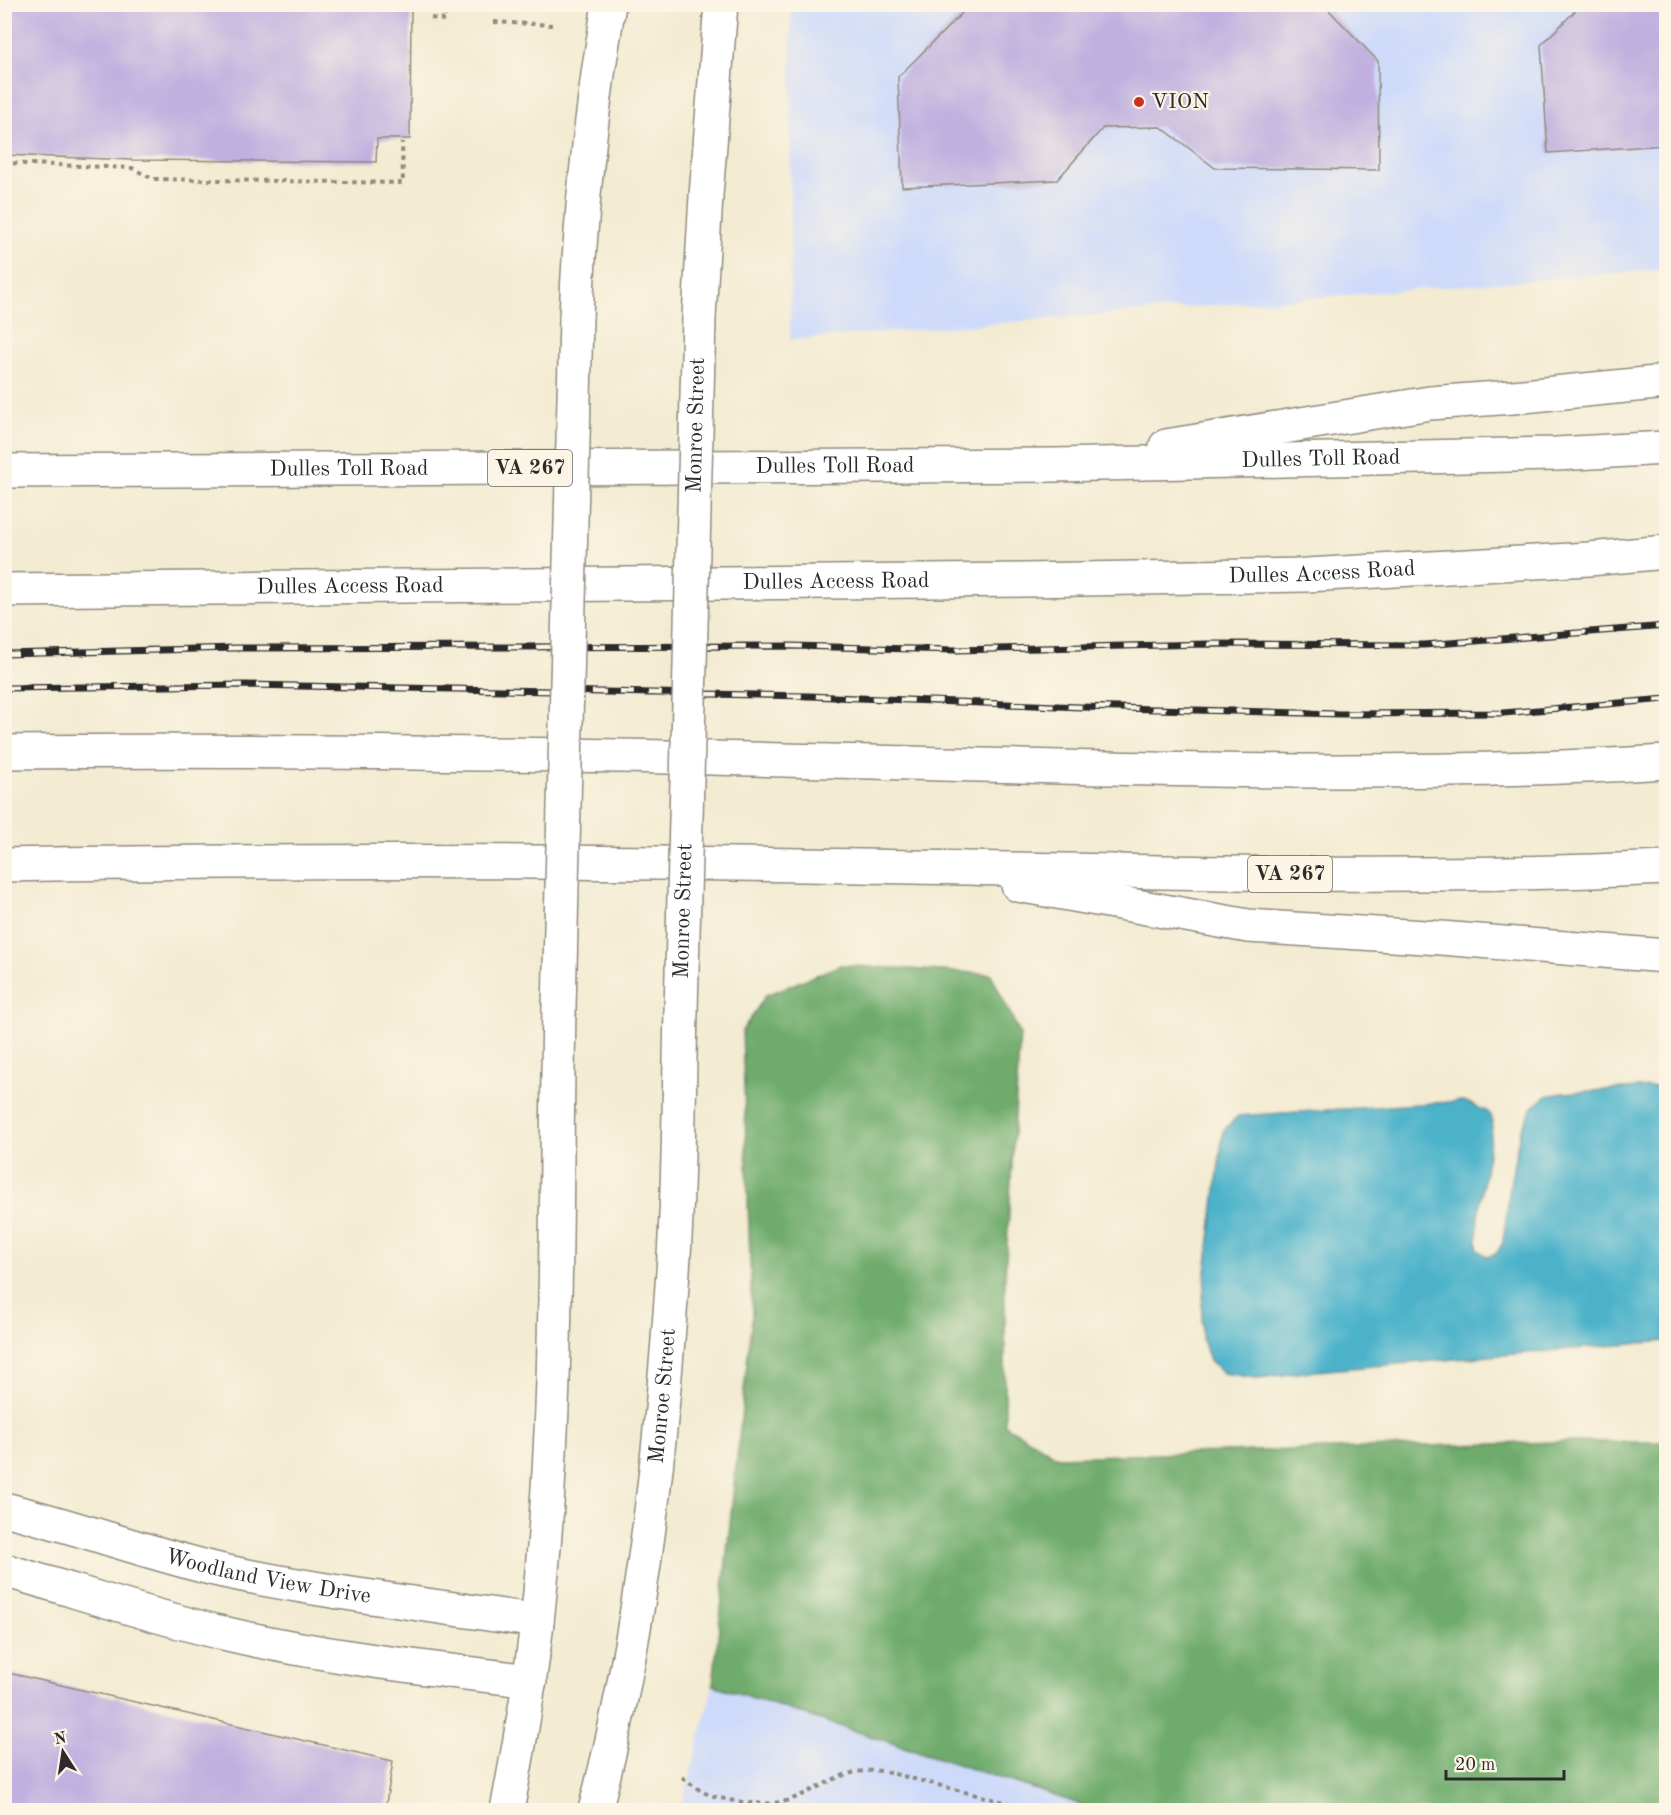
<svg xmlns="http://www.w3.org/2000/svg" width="1671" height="1815" font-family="'Old Standard TT',serif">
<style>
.built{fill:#cedafa}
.forest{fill:#6eab6c;stroke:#4c6b4c;stroke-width:1.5}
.water{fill:#4bb2ca;stroke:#3b6e7a;stroke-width:1.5}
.building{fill:#bfb0df}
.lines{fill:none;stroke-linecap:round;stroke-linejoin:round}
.tertiary-casing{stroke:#8f8b7e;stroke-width:36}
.secondary-casing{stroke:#8f8b7e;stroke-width:36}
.motorway-casing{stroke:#8f8b7e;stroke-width:36}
.path{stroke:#8f8b7e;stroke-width:4;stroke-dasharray:4.5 4.5;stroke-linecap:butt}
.tertiary{stroke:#fff;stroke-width:33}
.secondary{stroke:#fff;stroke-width:33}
.motorway{stroke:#fff;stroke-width:33}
.rail-casing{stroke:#2b2b2b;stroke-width:7}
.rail{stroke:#fcf5e5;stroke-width:4.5;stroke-dasharray:14;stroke-linecap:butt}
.secondary-bridge-casing{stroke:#8f8b7e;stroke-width:36;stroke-linecap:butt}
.secondary-bridge{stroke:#fff;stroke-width:33}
.poi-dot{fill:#c8321e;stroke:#fcf5e5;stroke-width:2}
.labels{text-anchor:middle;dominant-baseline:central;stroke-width:4.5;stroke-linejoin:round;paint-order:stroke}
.shield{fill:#fcf5e5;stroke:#6a6863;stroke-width:1.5}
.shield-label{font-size:21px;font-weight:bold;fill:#2b2b2b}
.poi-label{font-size:22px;fill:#2b2b2b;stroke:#fcf5e5;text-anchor:start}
.street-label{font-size:22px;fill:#2b2b2b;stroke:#fcf5e5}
</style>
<rect width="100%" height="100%" fill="#fcf5e5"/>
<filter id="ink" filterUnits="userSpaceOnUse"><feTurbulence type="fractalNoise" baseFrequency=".0167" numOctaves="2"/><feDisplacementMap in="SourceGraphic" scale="12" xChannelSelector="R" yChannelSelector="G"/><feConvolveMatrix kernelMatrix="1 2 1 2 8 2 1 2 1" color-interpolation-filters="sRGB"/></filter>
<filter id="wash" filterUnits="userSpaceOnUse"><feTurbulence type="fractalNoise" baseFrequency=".008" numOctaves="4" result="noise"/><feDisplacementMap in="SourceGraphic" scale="24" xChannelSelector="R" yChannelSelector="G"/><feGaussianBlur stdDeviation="1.35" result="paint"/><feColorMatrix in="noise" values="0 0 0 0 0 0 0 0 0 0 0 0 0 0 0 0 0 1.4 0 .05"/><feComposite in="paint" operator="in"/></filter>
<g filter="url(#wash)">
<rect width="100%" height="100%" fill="#f3ebd2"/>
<path class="built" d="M791,5H1666V269L790,340Z
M713,1685L1098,1810H681Z"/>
<path class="forest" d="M841,965L991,974L1020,1034L1005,1278V1425L1058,1457L1558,1442H1666V1810H1098L713,1685L752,1315L742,1031L766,995Z"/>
<path class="water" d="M1666,1086V1341L1304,1372L1257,1378L1223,1373L1210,1360L1202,1338V1305L1223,1131L1238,1116L1464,1101L1488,1112L1493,1121L1478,1217L1477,1249L1487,1257L1497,1253L1503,1242L1511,1179L1520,1132L1533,1107L1547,1096L1563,1093Z"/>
<g id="blocks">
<path class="building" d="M4,4H411L410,139H377L376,162L133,160L4,155Z
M971,4H1323L1378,61L1379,170L1215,168L1161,127L1103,128L1057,180L902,187L898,77Z
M1582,4H1666V145L1548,153L1541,45Z
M4,1672L393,1761L385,1810H4Z"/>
</g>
</g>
<g filter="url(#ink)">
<use href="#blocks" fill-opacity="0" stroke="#8f8b7e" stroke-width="1.5"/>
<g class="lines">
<defs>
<g id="tertiary">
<path id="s1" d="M4,1509C78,1527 150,1554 223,1571C327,1593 432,1605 537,1621"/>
<path d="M4,1570C77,1591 149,1616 223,1633C324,1657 427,1668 530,1681"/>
</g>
<g id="secondary">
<path d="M576,318C580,212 591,109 609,4"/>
<path d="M699,318L706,196L721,4"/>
<path d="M507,1810C519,1748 530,1685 537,1622C559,1419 555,1213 559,1009"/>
<path id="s2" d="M595,1810C643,1629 662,1442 674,1256C679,1175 679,1093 681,1011"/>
</g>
<g id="motorway">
<path d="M1166,446L1430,403L1513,397L1666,382"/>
<path id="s3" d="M4,471L1055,465L1556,454L1666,448"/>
<path id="s4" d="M4,590L1024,580L1307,575L1589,559L1666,552"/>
<path d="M4,752C280,749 556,754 831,761C1109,768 1389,779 1666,762"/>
<path d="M4,865C308,859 612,861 915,867C1165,872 1416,880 1666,868"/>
<path d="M1018,885L1248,926L1441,938L1666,956"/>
</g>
</defs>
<use href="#tertiary" class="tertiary-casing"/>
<use href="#secondary" class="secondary-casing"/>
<use href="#motorway" class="motorway-casing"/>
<path class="path" d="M431,18L445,20V4
M494,22L552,25
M4,163L132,168L153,179L403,183L402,142
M682,1777C690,1783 697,1789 705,1793C728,1802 768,1808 792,1799C828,1785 841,1768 883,1771L1012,1804L1027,1810"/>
<use href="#tertiary" class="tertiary"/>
<use href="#secondary" class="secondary"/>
<use href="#motorway" class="motorway"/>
<defs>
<path id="rail" d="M4,654L236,648L791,646L956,650L1207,644L1424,645L1666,626
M4,688L245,685L809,696L1081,707L1341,714L1503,713L1666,699"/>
</defs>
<use href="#rail" class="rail-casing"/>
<use href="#rail" class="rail"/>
<defs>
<g id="secondary-bridge">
<path d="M559,1009L576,318"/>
<path id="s5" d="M681,1011L699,318"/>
</g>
</defs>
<use href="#secondary-bridge" class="secondary-bridge-casing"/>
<use href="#secondary-bridge" class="secondary-bridge"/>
</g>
</g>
<circle class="poi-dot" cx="1139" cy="102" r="6"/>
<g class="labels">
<g class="shield">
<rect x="488" y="450" width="84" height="36" rx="4.5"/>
<rect x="1248" y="856" width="84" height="36" rx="4.5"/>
</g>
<g class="shield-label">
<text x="530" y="468">VA 267</text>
<text x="1290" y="874">VA 267</text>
</g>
<g class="poi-label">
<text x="1151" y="102">VION</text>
</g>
<g class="street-label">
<text stroke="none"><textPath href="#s5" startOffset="586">Monroe Street</textPath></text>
<text stroke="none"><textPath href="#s3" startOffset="1317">Dulles Toll Road</textPath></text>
<text stroke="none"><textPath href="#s3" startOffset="831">Dulles Toll Road</textPath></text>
<text stroke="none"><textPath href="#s3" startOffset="345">Dulles Toll Road</textPath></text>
<text stroke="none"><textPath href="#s4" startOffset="1318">Dulles Access Road</textPath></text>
<text stroke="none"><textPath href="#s4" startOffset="832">Dulles Access Road</textPath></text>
<text stroke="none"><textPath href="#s4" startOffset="346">Dulles Access Road</textPath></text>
<text stroke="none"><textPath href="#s5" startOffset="100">Monroe Street</textPath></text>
<text stroke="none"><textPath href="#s2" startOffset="420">Monroe Street</textPath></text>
<text stroke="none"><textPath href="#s1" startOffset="273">Woodland View Drive</textPath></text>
</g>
</g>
<rect width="1671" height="1815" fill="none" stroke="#fcf5e5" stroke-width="24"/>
<g transform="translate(63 1752) rotate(348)" stroke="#fcf5e5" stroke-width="4.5" paint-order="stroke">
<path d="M0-4.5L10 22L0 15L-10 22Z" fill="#2b2b2b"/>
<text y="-9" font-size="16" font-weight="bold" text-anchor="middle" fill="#2b2b2b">N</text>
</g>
<path d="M1446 1770v9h118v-9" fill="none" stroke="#2b2b2b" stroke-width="3"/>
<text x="1455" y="1770" font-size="18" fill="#2b2b2b" stroke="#fcf5e5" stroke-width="4.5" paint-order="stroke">20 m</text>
</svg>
